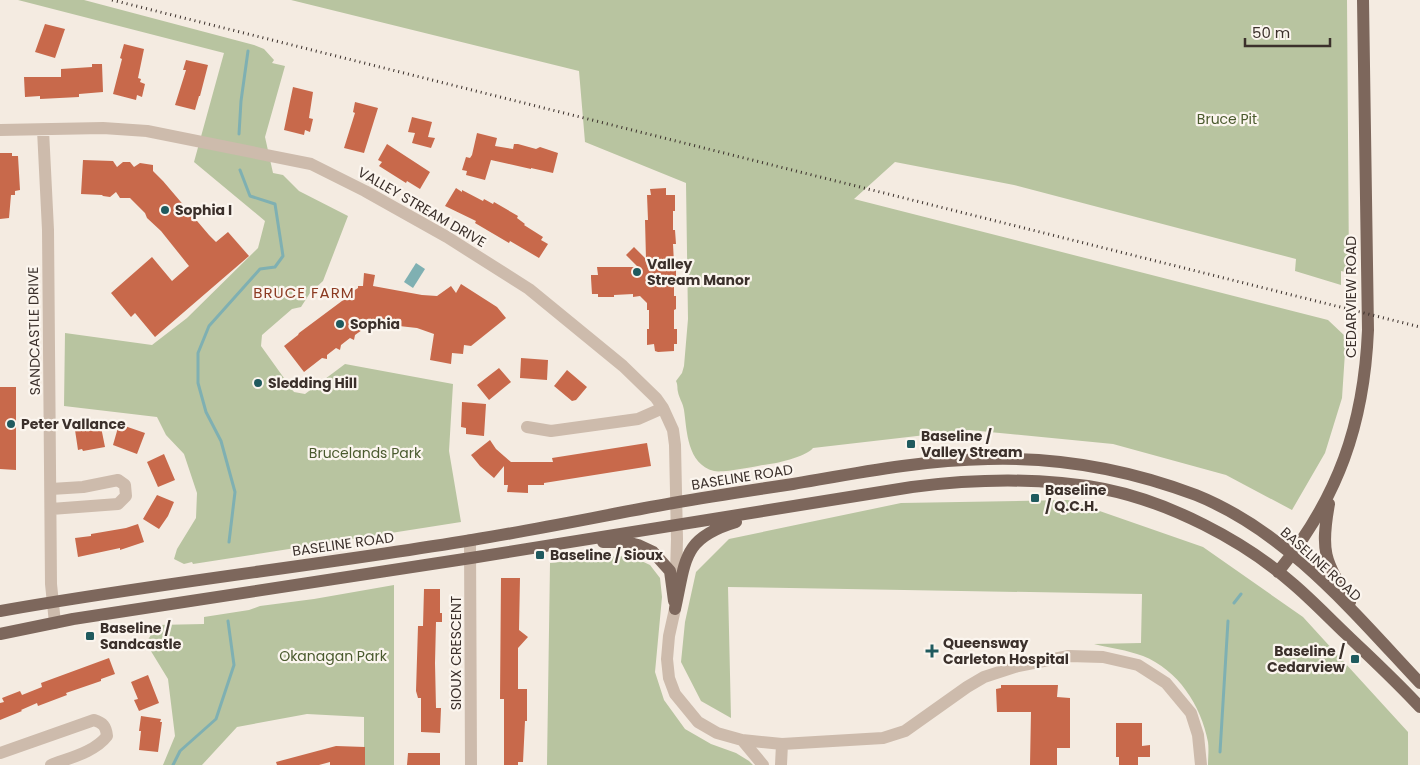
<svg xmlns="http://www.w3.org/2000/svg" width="1420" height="765" font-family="Poppins,sans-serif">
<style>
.green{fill:#b8c4a0}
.water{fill:#7fb0b2}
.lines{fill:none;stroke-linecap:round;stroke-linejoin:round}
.stream{stroke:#7fb0b2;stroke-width:3}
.building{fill:#c8694b}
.minor{stroke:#cdbbac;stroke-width:12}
.major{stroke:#7d675c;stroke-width:12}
.rail{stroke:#3b302b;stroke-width:3;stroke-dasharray:1 4;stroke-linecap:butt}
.poi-dot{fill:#1f5a5e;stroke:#fbf5ee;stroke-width:2}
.labels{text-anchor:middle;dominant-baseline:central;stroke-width:4.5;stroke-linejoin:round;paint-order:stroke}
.park-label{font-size:14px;fill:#4a5a2e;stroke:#fbf5ee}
.street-label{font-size:14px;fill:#3b302b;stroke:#fbf5ee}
.poi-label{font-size:14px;font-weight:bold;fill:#3b302b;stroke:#fbf5ee;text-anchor:start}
.neighbourhood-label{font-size:15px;letter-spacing:1px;fill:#8c3b22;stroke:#fbf5ee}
</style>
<rect width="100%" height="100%" fill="#f4ebe1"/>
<path class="green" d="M18,0H84L254,45L264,49L274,60L272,63L285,66L265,137L273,173L283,175L299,191L348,216L323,281L310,293L301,307L292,309L262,335L261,346L294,392L305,394L345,364L453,384L449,451L461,522L193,564L192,562L184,564L174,559L177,549L196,518L197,493L184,454L166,435L157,417L64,406L65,333L152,345L187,318L258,248L265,221L194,162L224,53Z
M291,0H1347L1349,273L1341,271V285L1295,271L1296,259L1014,185L895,162L854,199L1328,320L1346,337L1342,398L1325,453L1292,510L1226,475L1113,444L969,430L813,448C806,457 775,464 763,465C753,467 722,473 714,471C687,464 687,431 684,410C683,403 679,398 678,392C677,388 678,385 676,381L682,373L684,366L688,319L686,183L585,142L579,71Z
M1068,500L1203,547L1303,617L1408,732V765H1208C1208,758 1209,749 1208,742C1201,705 1178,670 1143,656C1127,650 1110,648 1094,644L1141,643L1142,594L728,587L731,718L701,701L681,662L685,622L696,572L729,539L901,503Z
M619,556L635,558L650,565L660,578L662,597L655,672L664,700L685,729L711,744L736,753L749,761L753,765H547L550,563Z
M394,585V765H364V717L307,714L237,727L202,765H163L175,736L168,679L146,643L157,625L204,624V617L249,610L260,606L314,599Z"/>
<path class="water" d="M416,263L425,269L413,288L404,282Z"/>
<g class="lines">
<path class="stream" d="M239,134L241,101L248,51
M229,542L235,492L221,441L206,412L198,383V353L209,326L260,269L275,267L283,256L275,204L250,196L240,170
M1234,603L1241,594
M1220,752L1228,621
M173,765L180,751L216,719L234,665L228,621"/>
</g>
<path class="building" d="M45,24L65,29L55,58L35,52Z
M124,44L144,49L138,78L141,79L140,82L145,84L142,97L137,95L136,100L113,94L122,59L120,58Z
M186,60L208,65L200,96H199L195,110L175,105L186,70H183Z
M92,64H102L103,92L79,94V97L40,99V96L25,97L24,77H61V69L92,67Z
M293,87L313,92L309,118L313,119L310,132L305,130L304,135L284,130Z
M355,102L378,108L364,153L344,148L355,113L353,112Z
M412,117L432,122L428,137L435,138L431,148L412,143L415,133L408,132Z
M477,133L497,138L495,146L513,149L514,144H518L536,149L540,147L558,153L553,173L531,168V169L491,160L485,180L466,175L467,171L462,170L466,157L470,158L472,155Z
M387,144L430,172L420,189L407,181L406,183L379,166L382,162L378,160Z
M0,153H12V156H18L20,190L15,191V195H11L9,218L0,219Z
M83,160L113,161L117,167L123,162H130L134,167L140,163L153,165V171L163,181L209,235L216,242L228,232L249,256L155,337L135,313L131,317L111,293L152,257L172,281L189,266L161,231L147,218L145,213L130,198H120L116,192L110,197L103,196L102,195L81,194Z
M456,188L462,192V190L483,201L484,199L493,204L494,202L518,216L517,218L525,224L524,225L543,237L541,240L548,244L539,258L510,241L509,243L475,223L476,221L445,206Z
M666,188V195H675V211H673V230H675L676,244H673L674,263H676V276L674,277V296H676V309L674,310V329H677V344H674V351L658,352L655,351L654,344L647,345V329H649V310H647V303L640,296L633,297V294L614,295V297H598V294H592L591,278V275H598L597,267H638L626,255L634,247L646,259L645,220H648L647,195H651L650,189Z
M364,273L375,275L373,286L422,295L437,296L451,286L456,293L461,284L497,307L506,318L471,346L464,345L463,354L452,353L451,364L430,360L434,334L417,328L372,323L355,335L354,340L350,338L341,345L340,350L336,348L327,355V359L322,358L304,372L284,346L298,335L299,333L350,295V293L358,288V286H363Z
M521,358L548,360L547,380L520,378Z
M499,368L511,382L489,400L477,385Z
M567,370L587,387L576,400L572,401L554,386Z
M0,387H16V470L0,469Z
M462,402L486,404L484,436L466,434V428L461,427Z
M119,424L145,433L137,454L113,445Z
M101,427L105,447L83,451L82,449L78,450L75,430Z
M490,440L496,449L511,462H553L552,458L647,443L651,466L544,483V485H528V493L507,492L508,485H504V466L494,478L480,466L471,455Z
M164,454L175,480L158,487L147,462Z
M157,495L174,502L168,516L159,529L143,519Z
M138,524L144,542L120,550V548L78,557L75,538L91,536V534L126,528Z
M501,578H520L519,630L528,637L518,648V689H527V721H525L523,762H518V765H504V699H500Z
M424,589H440V613H442V622H436L435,663L436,708H441L440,733L421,732V698H418L416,691L418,626H423Z
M109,658L115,674L101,679V681L66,693L67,695L38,706L37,703L21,710L22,711L0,720V703L4,702L2,698L20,691L22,695L42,687L41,683Z
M148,675L159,703L139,711L134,700L138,699L131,682Z
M1001,685H1058L1057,697L1070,698V748H1057V765H1030L1031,712H997L996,689L1001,688Z
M141,716L161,719L160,722H162L158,752L139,750L141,731H139Z
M1116,723H1142V746L1150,745V757H1138V765H1119V757H1116Z
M336,746L365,747V765H330V762L319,765H277L276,762Z
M408,753H440V765H407Z"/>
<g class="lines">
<path class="minor" d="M0,130L103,128L147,131L311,164L365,191L447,237L529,289L623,366L656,398L663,408L673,430L675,445L677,539L675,609L669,636L667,659L669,678L675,694L698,722L717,733L742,740L782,744L883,738L905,731L967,687L984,677L1018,666L1069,656L1103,657L1138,665L1166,683L1191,713L1198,735L1201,765
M43,130L48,230L51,584L55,623
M527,427L551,431L638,419L663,408
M51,489L83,487L118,480L125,485L126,496L118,504L51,509
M470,540L471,765
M742,740L763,765
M0,753L94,720C103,723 106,726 107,736C95,752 69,758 51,765
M781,765L782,744"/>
<path class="major" d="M1329,504C1320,553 1325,560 1350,602
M603,542H626L638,545L653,552L670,571L674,601
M1278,572C1338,498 1364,425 1368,330L1363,0
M675,609C686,560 682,538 736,522
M0,611C157,583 315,566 472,540C539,529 606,515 673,503C713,496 753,490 793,484C857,473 922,460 988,459C1058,457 1130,470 1196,495C1288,532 1354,613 1420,683
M0,634L73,619L471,558L912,487C975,479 1041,477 1104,489C1169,502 1243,540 1292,583C1311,599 1329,618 1347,635C1372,659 1397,682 1420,707"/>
<path class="rail" d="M112,0L1420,327"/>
</g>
<g class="poi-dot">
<circle cx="165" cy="210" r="5"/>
<circle cx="637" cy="272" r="5"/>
<circle cx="340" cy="324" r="5"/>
<circle cx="258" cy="383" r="5"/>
<circle cx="11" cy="424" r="5"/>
<rect x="906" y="439" width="10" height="10" rx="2.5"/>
<rect x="1030" y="493" width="10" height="10" rx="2.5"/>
<rect x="535" y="550" width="10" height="10" rx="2.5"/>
<rect x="85" y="631" width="10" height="10" rx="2.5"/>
<path d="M929.5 643.5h5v5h5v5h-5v5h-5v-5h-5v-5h5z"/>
<rect x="1350" y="654" width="10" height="10" rx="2.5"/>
</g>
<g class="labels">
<g class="park-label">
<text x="1227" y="119">Bruce Pit</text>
<text x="365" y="453">Brucelands Park</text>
<text x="333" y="656">Okanagan Park</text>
</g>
<g class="street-label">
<text transform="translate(422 207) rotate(30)">VALLEY STREAM DRIVE</text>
<text transform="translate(1351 297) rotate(-90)">CEDARVIEW ROAD</text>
<text transform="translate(34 331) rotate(-91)">SANDCASTLE DRIVE</text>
<text transform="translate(742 477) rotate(-9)">BASELINE ROAD</text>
<text transform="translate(343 544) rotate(-8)">BASELINE ROAD</text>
<text transform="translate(1321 564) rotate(42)">BASELINE ROAD</text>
<text transform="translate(456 653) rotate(-90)">SIOUX CRESCENT</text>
</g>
<g class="poi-label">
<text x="175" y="210">Sophia I</text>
<text x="647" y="264">Valley<tspan x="647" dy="16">Stream Manor</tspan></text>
<text x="350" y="324">Sophia</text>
<text x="268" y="383">Sledding Hill</text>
<text x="21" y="424">Peter Vallance</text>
<text x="921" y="436">Baseline /<tspan x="921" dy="16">Valley Stream</tspan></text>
<text x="1045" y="490">Baseline<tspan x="1045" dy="16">/ Q.C.H.</tspan></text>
<text x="550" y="555">Baseline / Sioux</text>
<text x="100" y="628">Baseline /<tspan x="100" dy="16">Sandcastle</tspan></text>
<text x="943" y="643">Queensway<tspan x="943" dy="16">Carleton Hospital</tspan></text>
<text x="1345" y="651" text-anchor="end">Baseline /<tspan x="1345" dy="16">Cedarview</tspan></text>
</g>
<g class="neighbourhood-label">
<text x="304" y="292">BRUCE FARM</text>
</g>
</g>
<path d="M1245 38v8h85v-8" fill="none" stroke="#3b302b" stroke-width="2.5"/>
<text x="1252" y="38" font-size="15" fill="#3b302b" stroke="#fbf5ee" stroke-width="4" paint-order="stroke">50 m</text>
</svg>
